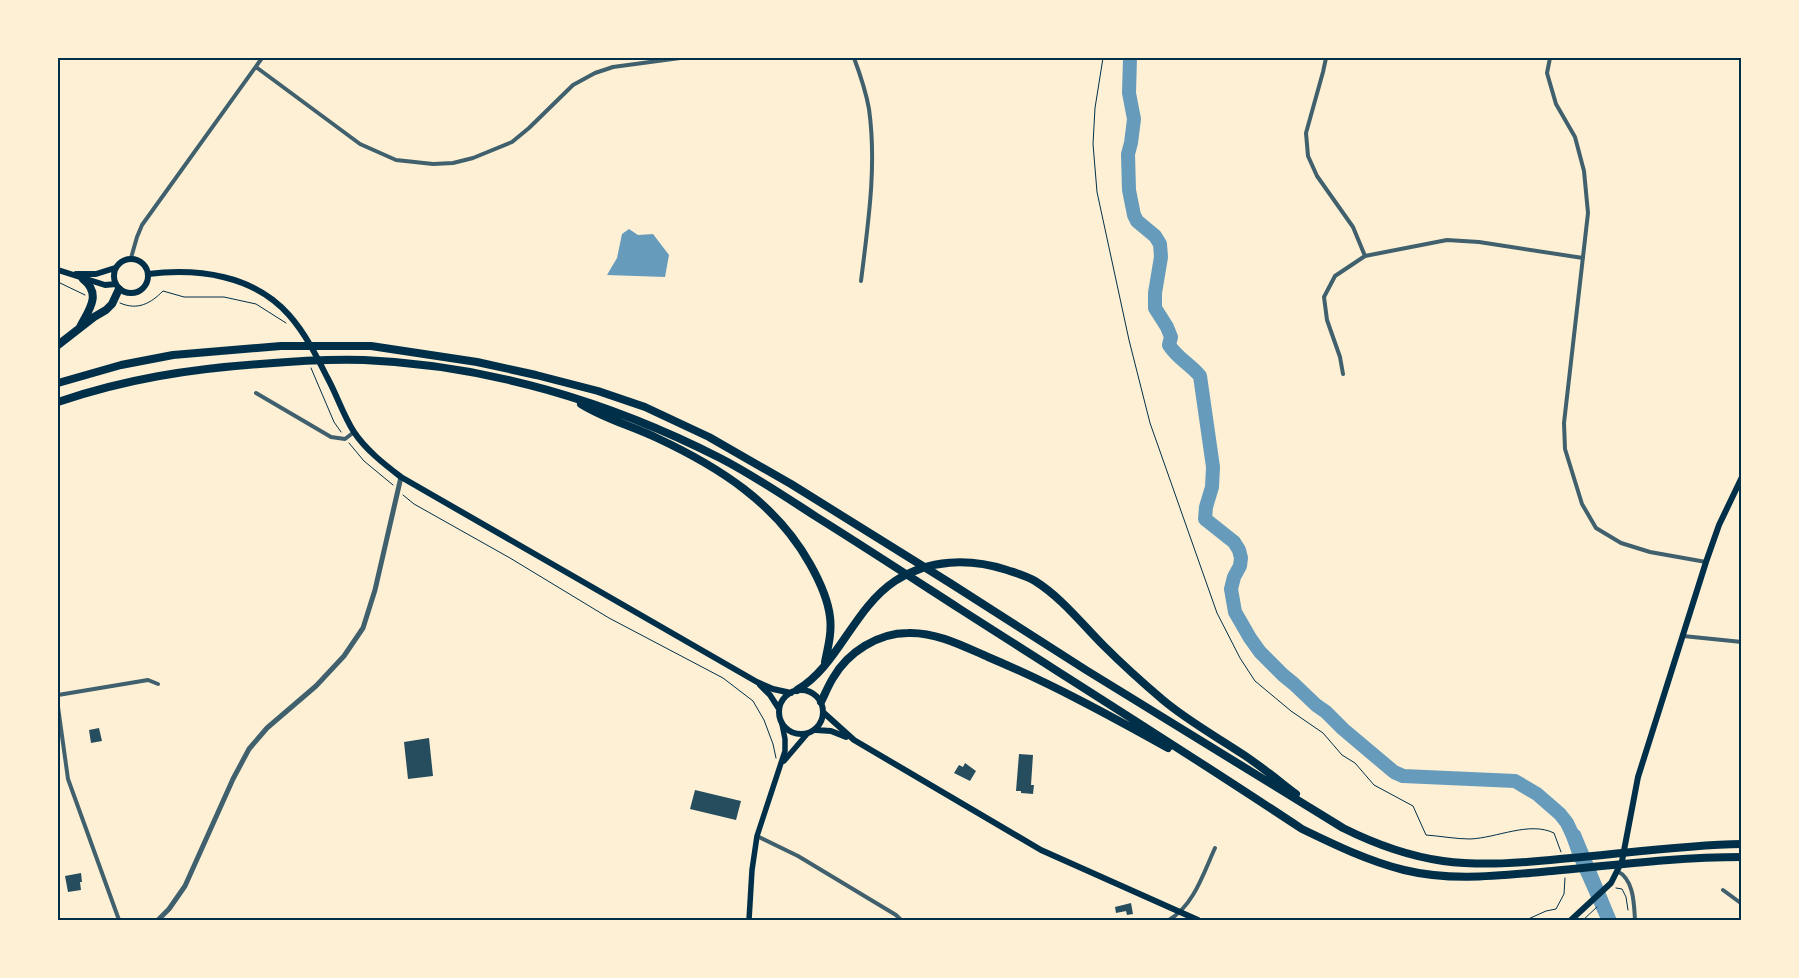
<svg xmlns="http://www.w3.org/2000/svg" width="1799" height="978" font-family="Helvetica,sans-serif">
<style>
.water{fill:#669bbc}
.lines{fill:none;stroke-linecap:round;stroke-linejoin:round}
.river{stroke:#669bbc;stroke-width:14}
.building{fill:#264d5e}
.path{stroke:#003049;stroke-width:1}
.minor{stroke:#3f606c;stroke-width:4}
.tertiary{stroke:#3f606c;stroke-width:5}
.secondary{stroke:#003049;stroke-width:5.5}
.primary{stroke:#003049;stroke-width:6}
.motorway{stroke:#003049;stroke-width:8}
.neatline{fill:none;stroke:#003049;stroke-width:2}
</style>
<rect width="100%" height="100%" fill="#fdf0d5"/>
<path class="water" d="M629,229L638,235L653,234L669,255L665,277L607,275L617,258L622,234Z
M1567,823L1580,831L1617,920H1601L1573,857L1565,834Z"/>
<g class="lines">
<path class="river" d="M1130,58L1129,93L1134,119L1131,143L1128,154L1129,190L1134,215L1137,221L1155,236L1160,244L1161,257L1155,293V308L1167,327L1171,337L1169,345C1177,358 1190,364 1200,376L1213,467L1212,487L1206,507L1205,519L1234,542L1239,550L1241,558L1240,566L1234,577L1231,589L1235,612L1250,638L1260,652L1283,675L1294,684L1316,705L1326,712L1343,729L1394,772L1403,776L1515,781L1537,794L1560,814L1567,823L1575,840"/>
</g>
<path class="building" d="M99,728L102,741L91,743L89,730Z
M429,738L433,776L408,779L404,742Z
M1019,754L1033,755L1031,785H1034L1033,794L1021,793V791H1016Z
M965,763L976,771L970,781L954,773L959,765L963,767Z
M695,790L741,801L736,820L690,809Z
M81,873L82,882H80L81,890L68,892L65,876Z
M1131,903L1133,914L1127,915L1126,911L1116,913L1115,907Z"/>
<g class="lines">
<path class="path" d="M1103,58L1095,108L1093,144L1097,192L1129,340L1150,423L1217,613L1240,658L1255,681L1291,711L1323,733L1342,755L1355,763L1374,785L1413,806L1426,835C1440,836 1456,839 1470,839C1497,838 1529,821 1554,833L1561,852
M58,282L85,295
M120,303C138,311 151,303 163,291L184,297H224L256,304L286,323
M311,368L334,422L341,432
M349,443L364,461L393,485
M403,495L414,504L510,558L609,618L723,678L753,701L764,720L773,744L776,758
M1616,888L1622,889L1626,897L1628,910
M1526,920L1546,911L1556,909L1564,894L1565,878
M1583,920L1597,907"/>
<path class="minor" d="M854,58C860,74 866,92 869,109C877,166 868,224 861,281
M1326,58L1323,72L1306,133L1308,156L1317,176L1353,227L1365,256
M1550,58L1547,73L1556,104L1575,137L1584,171L1588,213L1564,423L1565,449L1582,504L1596,528L1621,543L1650,552L1706,562
M256,67L360,144L396,160L433,164L453,163L473,158L512,142L529,128L573,85L595,73L613,67L680,58
M131,258L137,237L142,225L262,58
M1343,374L1340,357L1327,320L1324,297L1335,276L1365,256L1447,240L1479,242L1583,258
M256,393L331,437L345,439L354,432
M1683,636L1742,642
M58,695L148,680L158,684
M58,707L68,779L119,920
M757,836L798,856L896,915L901,920
M1617,871C1634,879 1634,904 1635,920
M1723,890L1742,904
M1169,920C1194,905 1203,874 1215,848"/>
<path class="tertiary" d="M158,920L169,909L185,886L233,779L249,749L267,728L316,686L344,656L363,628L375,590L401,477"/>
<path class="secondary" d="M784,761L807,734
M749,920L752,870L757,836L785,751V739L782,724"/>
<path class="primary" d="M114 276a17 17 0 1 1 34 0a17 17 0 1 1-34 0Z
M58,270L105,285L116,284
M76,274H96L115,268
M148,274C198,268 254,275 289,315C305,333 316,355 327,377C337,395 343,415 354,432C366,450 384,464 401,477L757,682L773,689L791,693
M760,685L770,695L779,709
M779 712a22 22 0 1 1 44 0a22 22 0 1 1-44 0Z
M824,713L854,740L1041,850L1198,920
M816,730L831,731L846,737
M1571,920L1611,883L1622,861L1638,777L1706,562L1719,525L1742,477"/>
<path class="motorway" d="M80,327C89,310 102,294 83,279
M58,345L94,317L106,310L112,304L119,289
M58,383L121,365L173,355L281,346H371L477,362L536,375L598,391L645,407L709,437L791,484L950,583L1086,670L1343,828C1375,844 1408,856 1443,861C1482,866 1522,863 1560,859C1620,854 1681,845 1742,844
M58,402C125,379 190,369 260,364C295,361 329,359 364,360C488,365 610,402 720,458C753,475 784,496 815,516C863,546 912,578 960,609C1074,682 1189,754 1302,829C1335,845 1368,861 1404,870C1453,882 1503,875 1552,871C1615,865 1678,857 1742,857
M581,404C605,419 632,426 657,438C719,467 776,503 810,564C819,580 828,599 830,617C832,633 828,647 825,662
M797,690C838,666 853,609 895,581C929,559 969,558 1007,570C1016,573 1027,576 1035,581C1062,598 1082,624 1104,646C1123,665 1143,683 1163,700C1188,721 1217,737 1244,755C1262,767 1279,781 1296,794
M821,702C825,694 828,686 833,678C848,652 878,633 908,633C936,632 963,646 988,657C1050,683 1109,715 1168,748"/>
</g>
<rect width="1799" height="978" fill="none" stroke="#fdf0d5" stroke-width="118"/>
<rect x="59" y="59" width="1681" height="860" class="neatline"/>
</svg>
